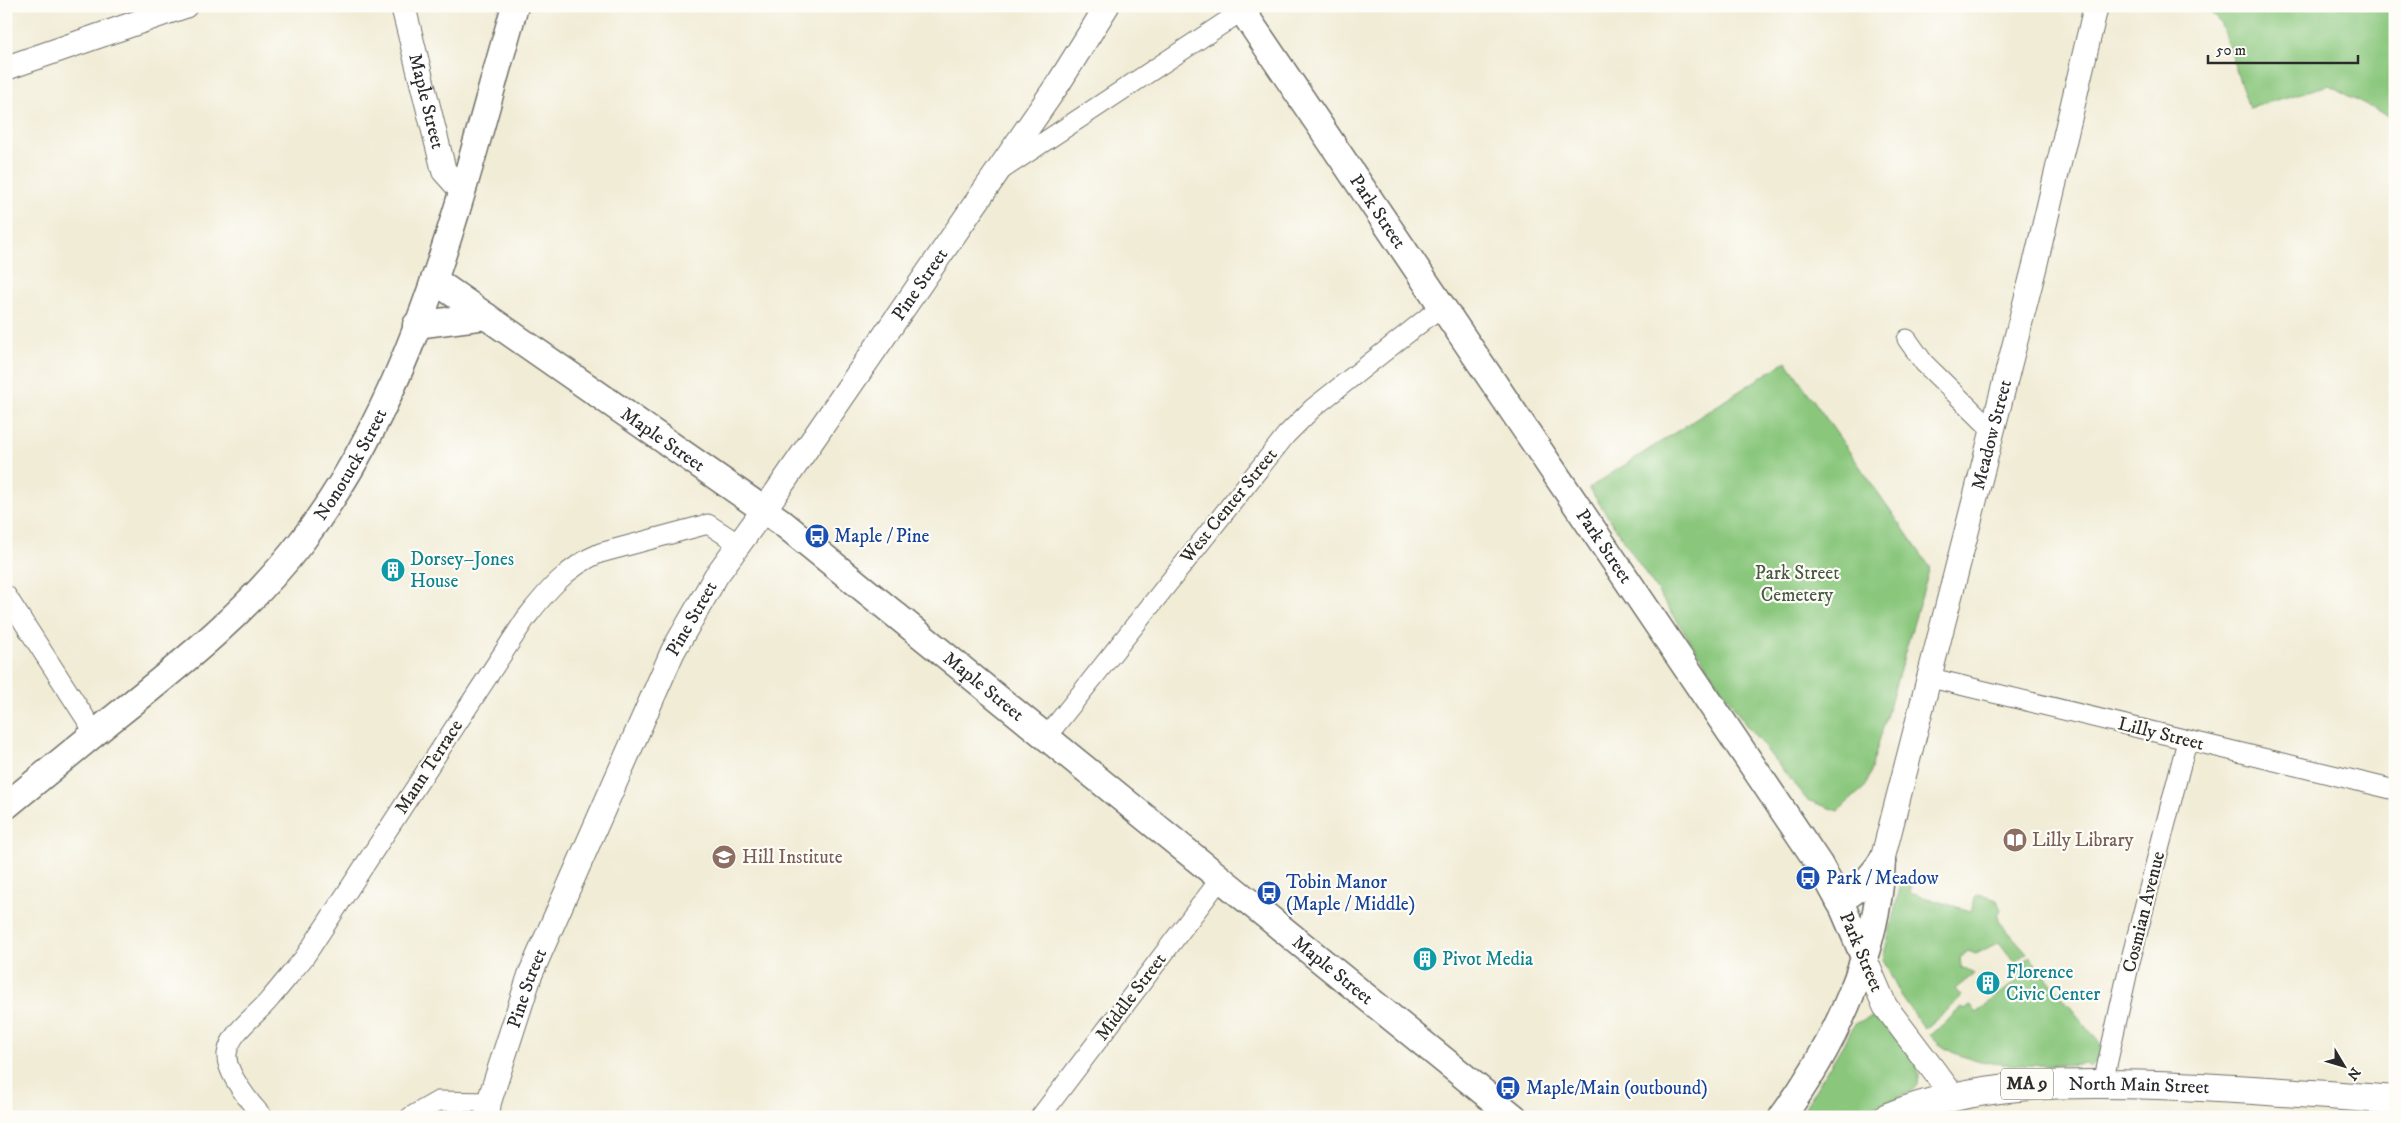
<svg xmlns="http://www.w3.org/2000/svg" width="2401" height="1123" font-family="'IM FELL DW Pica',serif">
<style>
.green{fill:#8ac77d;stroke:#5a7954}
.lines{fill:none;stroke-linecap:round;stroke-linejoin:round}
.minor-casing{stroke:#706f67;stroke-width:21}
.tertiary-casing{stroke:#706f67;stroke-width:26}
.secondary-casing{stroke:#706f67;stroke-width:29}
.trunk-casing{stroke:#706f67;stroke-width:30}
.minor{stroke:#fff;stroke-width:19}
.tertiary{stroke:#fff;stroke-width:24}
.secondary{stroke:#fff;stroke-width:26}
.trunk{stroke:#fff;stroke-width:28}
.labels{text-anchor:middle;dominant-baseline:central;stroke-width:4.5;stroke-linejoin:round;paint-order:stroke}
.shield{fill:#fdfcf7;stroke:#6a6a68;stroke-width:1}
.shield-label{font-size:18px;font-weight:bold;fill:#2b2b2b}
.street-label{font-size:19px;fill:#2b2b2b;stroke:#fdfcf7}
.transit-label{font-size:19px;fill:#164399;stroke:#fdfcf7;text-anchor:start}
.culture-label{font-size:19px;fill:#0d838f;stroke:#fdfcf7;text-anchor:start}
.park-label{font-size:19px;fill:#485a44;stroke:#fdfcf7}
.education-label{font-size:19px;fill:#785e54;stroke:#fdfcf7;text-anchor:start}
</style>
<rect width="100%" height="100%" fill="#fdfcf7"/>
<filter id="ink" filterUnits="userSpaceOnUse"><feTurbulence type="fractalNoise" baseFrequency=".02" numOctaves="2"/><feDisplacementMap in="SourceGraphic" scale="10" xChannelSelector="R" yChannelSelector="G"/><feConvolveMatrix kernelMatrix="1 2 1 2 8 2 1 2 1" color-interpolation-filters="sRGB"/></filter>
<filter id="wash" filterUnits="userSpaceOnUse"><feTurbulence type="fractalNoise" baseFrequency=".0096" numOctaves="4" result="noise"/><feDisplacementMap in="SourceGraphic" scale="20" xChannelSelector="R" yChannelSelector="G"/><feGaussianBlur stdDeviation="1.12" result="paint"/><feColorMatrix in="noise" values="0 0 0 0 0 0 0 0 0 0 0 0 0 0 0 0 0 1.4 0 .05"/><feComposite in="paint" operator="in"/></filter>
<g filter="url(#wash)">
<rect width="100%" height="100%" fill="#f1ecd6"/>
<path class="green" d="M2206,6H2395V120L2329,85L2249,108L2221,25Z
M1786,361L1930,567L1866,786L1838,811L1807,800L1746,725L1589,488Z
M1908,876L1913,880L1910,893L1971,911L1976,896L1979,894L1997,900L2001,910L1998,915L1999,921L2027,953L2015,963L1999,942L1976,954L1968,951L1960,958L1961,967L1974,974L1955,989L1961,996L1957,1002L1925,1029L1901,995L1883,959L1902,879Z
M2030,957L2101,1045C2103,1054 2097,1062 2090,1067L2086,1064C2043,1065 1960,1073 1930,1035L1962,1008L1965,1010L1970,1006L1976,1013L2020,978L2016,972L2020,968L2018,966Z
M1871,1017C1882,1020 1915,1058 1918,1069C1921,1080 1917,1088 1909,1093L1846,1117H1799L1856,1023Z"/>
</g>
<g filter="url(#ink)">
<g class="lines">
<defs>
<path id="minor" d="M1000,171L1242,11
M1907,339L1924,363L1991,429
M6,595L95,733
M1927,677L2395,790
M1047,736L1286,435L1313,408L1442,306
M2103,1083L2129,966L2187,741
M263,1117C251,1104 225,1072 227,1054C230,1032 256,1016 269,1000C281,986 292,972 304,958L526,618C547,591 568,566 600,553L708,524L739,544
M410,1117L438,1101L489,1102
M1040,1117L1221,878"/>
<g id="tertiary">
<path id="s1" d="M403,6L444,171L461,190"/>
<path d="M6,68L185,6"/>
<path id="s2" d="M1882,861L2035,265L2096,6"/>
<path d="M1864,957L1885,1006L1953,1096"/>
<path id="s3" d="M487,1117L489,1102L530,975L673,651L716,576L776,493L1060,81L1107,6"/>
</g>
<g id="secondary">
<path id="s4" d="M1239,6L1819,864L1843,908L1864,957"/>
<path id="s5" d="M434,280L780,521L1514,1117"/>
<path d="M416,325L486,316"/>
<path id="s6" d="M6,806C39,779 72,752 105,725C175,669 247,613 302,541C419,389 462,188 515,6"/>
<path d="M1839,901C1858,890 1870,879 1882,861"/>
<path d="M1782,1117C1835,1045 1878,951 1882,861"/>
</g>
<g id="trunk">
<path id="s7" d="M1888,1117C1974,1082 2066,1082 2157,1085C2236,1088 2315,1094 2395,1100"/>
</g>
</defs>
<use href="#minor" class="minor-casing"/>
<use href="#tertiary" class="tertiary-casing"/>
<use href="#secondary" class="secondary-casing"/>
<use href="#trunk" class="trunk-casing"/>
<use href="#minor" class="minor"/>
<use href="#tertiary" class="tertiary"/>
<use href="#secondary" class="secondary"/>
<use href="#trunk" class="trunk"/>
</g>
</g>
<defs>
<symbol id="bus-disc" viewBox="-11 -11 22 22"><circle r="9.5" fill="#1a4fb4" stroke="#fdfcf7"/><path d="M-5-6H5V4H4V6H2V4H-2V6H-4V4H-5ZM-3.5-4V0h7V-4ZM-3.5 1.2v1.5H-2V1.2ZM2 1.2v1.5H3.5V1.2Z" fill="#fff"/></symbol>
<symbol id="building-disc" viewBox="-11 -11 22 22"><circle r="9.5" fill="#0f9aa8" stroke="#fdfcf7"/><path d="M-4-6H4V6H1V3H-1V6H-4ZM-2.5-4.3h1.7v1.8h-1.7ZM.8-4.3h1.7v1.8H.8ZM-2.5-1h1.7V.8h-1.7ZM.8-1h1.7V.8H.8Z" fill="#fff"/></symbol>
<symbol id="library-disc" viewBox="-11 -11 22 22"><circle r="9.5" fill="#8d6e63" stroke="#fdfcf7"/><path d="M-6-4Q-3-5.5-.7-3.5V5Q-3 3-6 4ZM6-4Q3-5.5 .7-3.5V5Q3 3 6 4Z" fill="#fff"/></symbol>
<symbol id="school-disc" viewBox="-11 -11 22 22"><circle r="9.5" fill="#8d6e63" stroke="#fdfcf7"/><path d="M0-5L7-2L0 1L-7-2ZM-4 1L0 2.5L4 1V4Q0 6-4 4Z" fill="#fff"/></symbol>
</defs>
<g fill-rule="evenodd">
<use href="#bus-disc" x="803" y="522" width="28" height="28"/>
<use href="#building-disc" x="379" y="556" width="28" height="28"/>
<use href="#library-disc" x="2001" y="826" width="28" height="28"/>
<use href="#school-disc" x="710" y="843" width="28" height="28"/>
<use href="#bus-disc" x="1794" y="864" width="28" height="28"/>
<use href="#bus-disc" x="1255" y="879" width="28" height="28"/>
<use href="#building-disc" x="1411" y="945" width="28" height="28"/>
<use href="#building-disc" x="1974" y="969" width="28" height="28"/>
<use href="#bus-disc" x="1494" y="1074" width="28" height="28"/>
</g>
<g class="labels">
<rect class="shield" x="2001" y="1068.5" width="52" height="31" rx="4"/>
<g class="shield-label">
<text x="2027" y="1084">MA 9</text>
</g>
<g class="street-label">
<text stroke="none"><textPath href="#s1" startOffset="98">Maple Street</textPath></text>
<text stroke="none"><textPath href="#s4" startOffset="248">Park Street</textPath></text>
<text stroke="none"><textPath href="#s3" startOffset="945">Pine Street</textPath></text>
<text stroke="none"><textPath href="#s2" startOffset="440">Meadow Street</textPath></text>
<text stroke="none"><textPath href="#s5" startOffset="279">Maple Street</textPath></text>
<text stroke="none"><textPath href="#s6" startOffset="489">Nonotuck Street</textPath></text>
<text transform="translate(1229 506) rotate(-51)">West Center Street</text>
<text stroke="none"><textPath href="#s4" startOffset="652">Park Street</textPath></text>
<text stroke="none"><textPath href="#s3" startOffset="540">Pine Street</textPath></text>
<text stroke="none"><textPath href="#s5" startOffset="684">Maple Street</textPath></text>
<text transform="translate(2161 734) rotate(14)">Lilly Street</text>
<text transform="translate(429 767) rotate(-57)">Mann Terrace</text>
<text transform="translate(2144 912) rotate(-76)">Cosmian Avenue</text>
<text transform="translate(1861 952) rotate(67)">Park Street</text>
<text stroke="none"><textPath href="#s5" startOffset="1134">Maple Street</textPath></text>
<text stroke="none"><textPath href="#s3" startOffset="135">Pine Street</textPath></text>
<text transform="translate(1131 997) rotate(-53)">Middle Street</text>
<text stroke="none"><textPath href="#s7" startOffset="255">North Main Street</textPath></text>
</g>
<g class="transit-label">
<text x="834" y="536">Maple / Pine</text>
<text x="1826" y="878">Park / Meadow</text>
<text x="1286" y="882">Tobin Manor<tspan x="1286" dy="22">(Maple / Middle)</tspan></text>
<text x="1526" y="1088">Maple/Main (outbound)</text>
</g>
<g class="culture-label">
<text x="410" y="559">Dorsey–Jones<tspan x="410" dy="22">House</tspan></text>
<text x="1442" y="959">Pivot Media</text>
<text x="2006" y="972">Florence<tspan x="2006" dy="22">Civic Center</tspan></text>
</g>
<g class="park-label">
<text x="1797" y="573">Park Street<tspan x="1797" dy="22">Cemetery</tspan></text>
</g>
<g class="education-label">
<text x="2032" y="840">Lilly Library</text>
<text x="742" y="857">Hill Institute</text>
</g>
</g>
<rect width="2401" height="1123" fill="none" stroke="#fdfcf7" stroke-width="25"/>
<g transform="translate(2344 1066) rotate(128)" stroke="#fdfcf7" stroke-width="4" paint-order="stroke">
<path d="M0-4L9 19L0 12L-9 19Z" fill="#2b2b2b"/>
<text y="-8" font-size="14" font-weight="bold" text-anchor="middle" fill="#2b2b2b">N</text>
</g>
<path d="M2208 55v8h150v-8" fill="none" stroke="#2b2b2b" stroke-width="2.5"/>
<text x="2216" y="55" font-size="15" fill="#2b2b2b" stroke="#fdfcf7" stroke-width="4" paint-order="stroke">50 m</text>
</svg>
